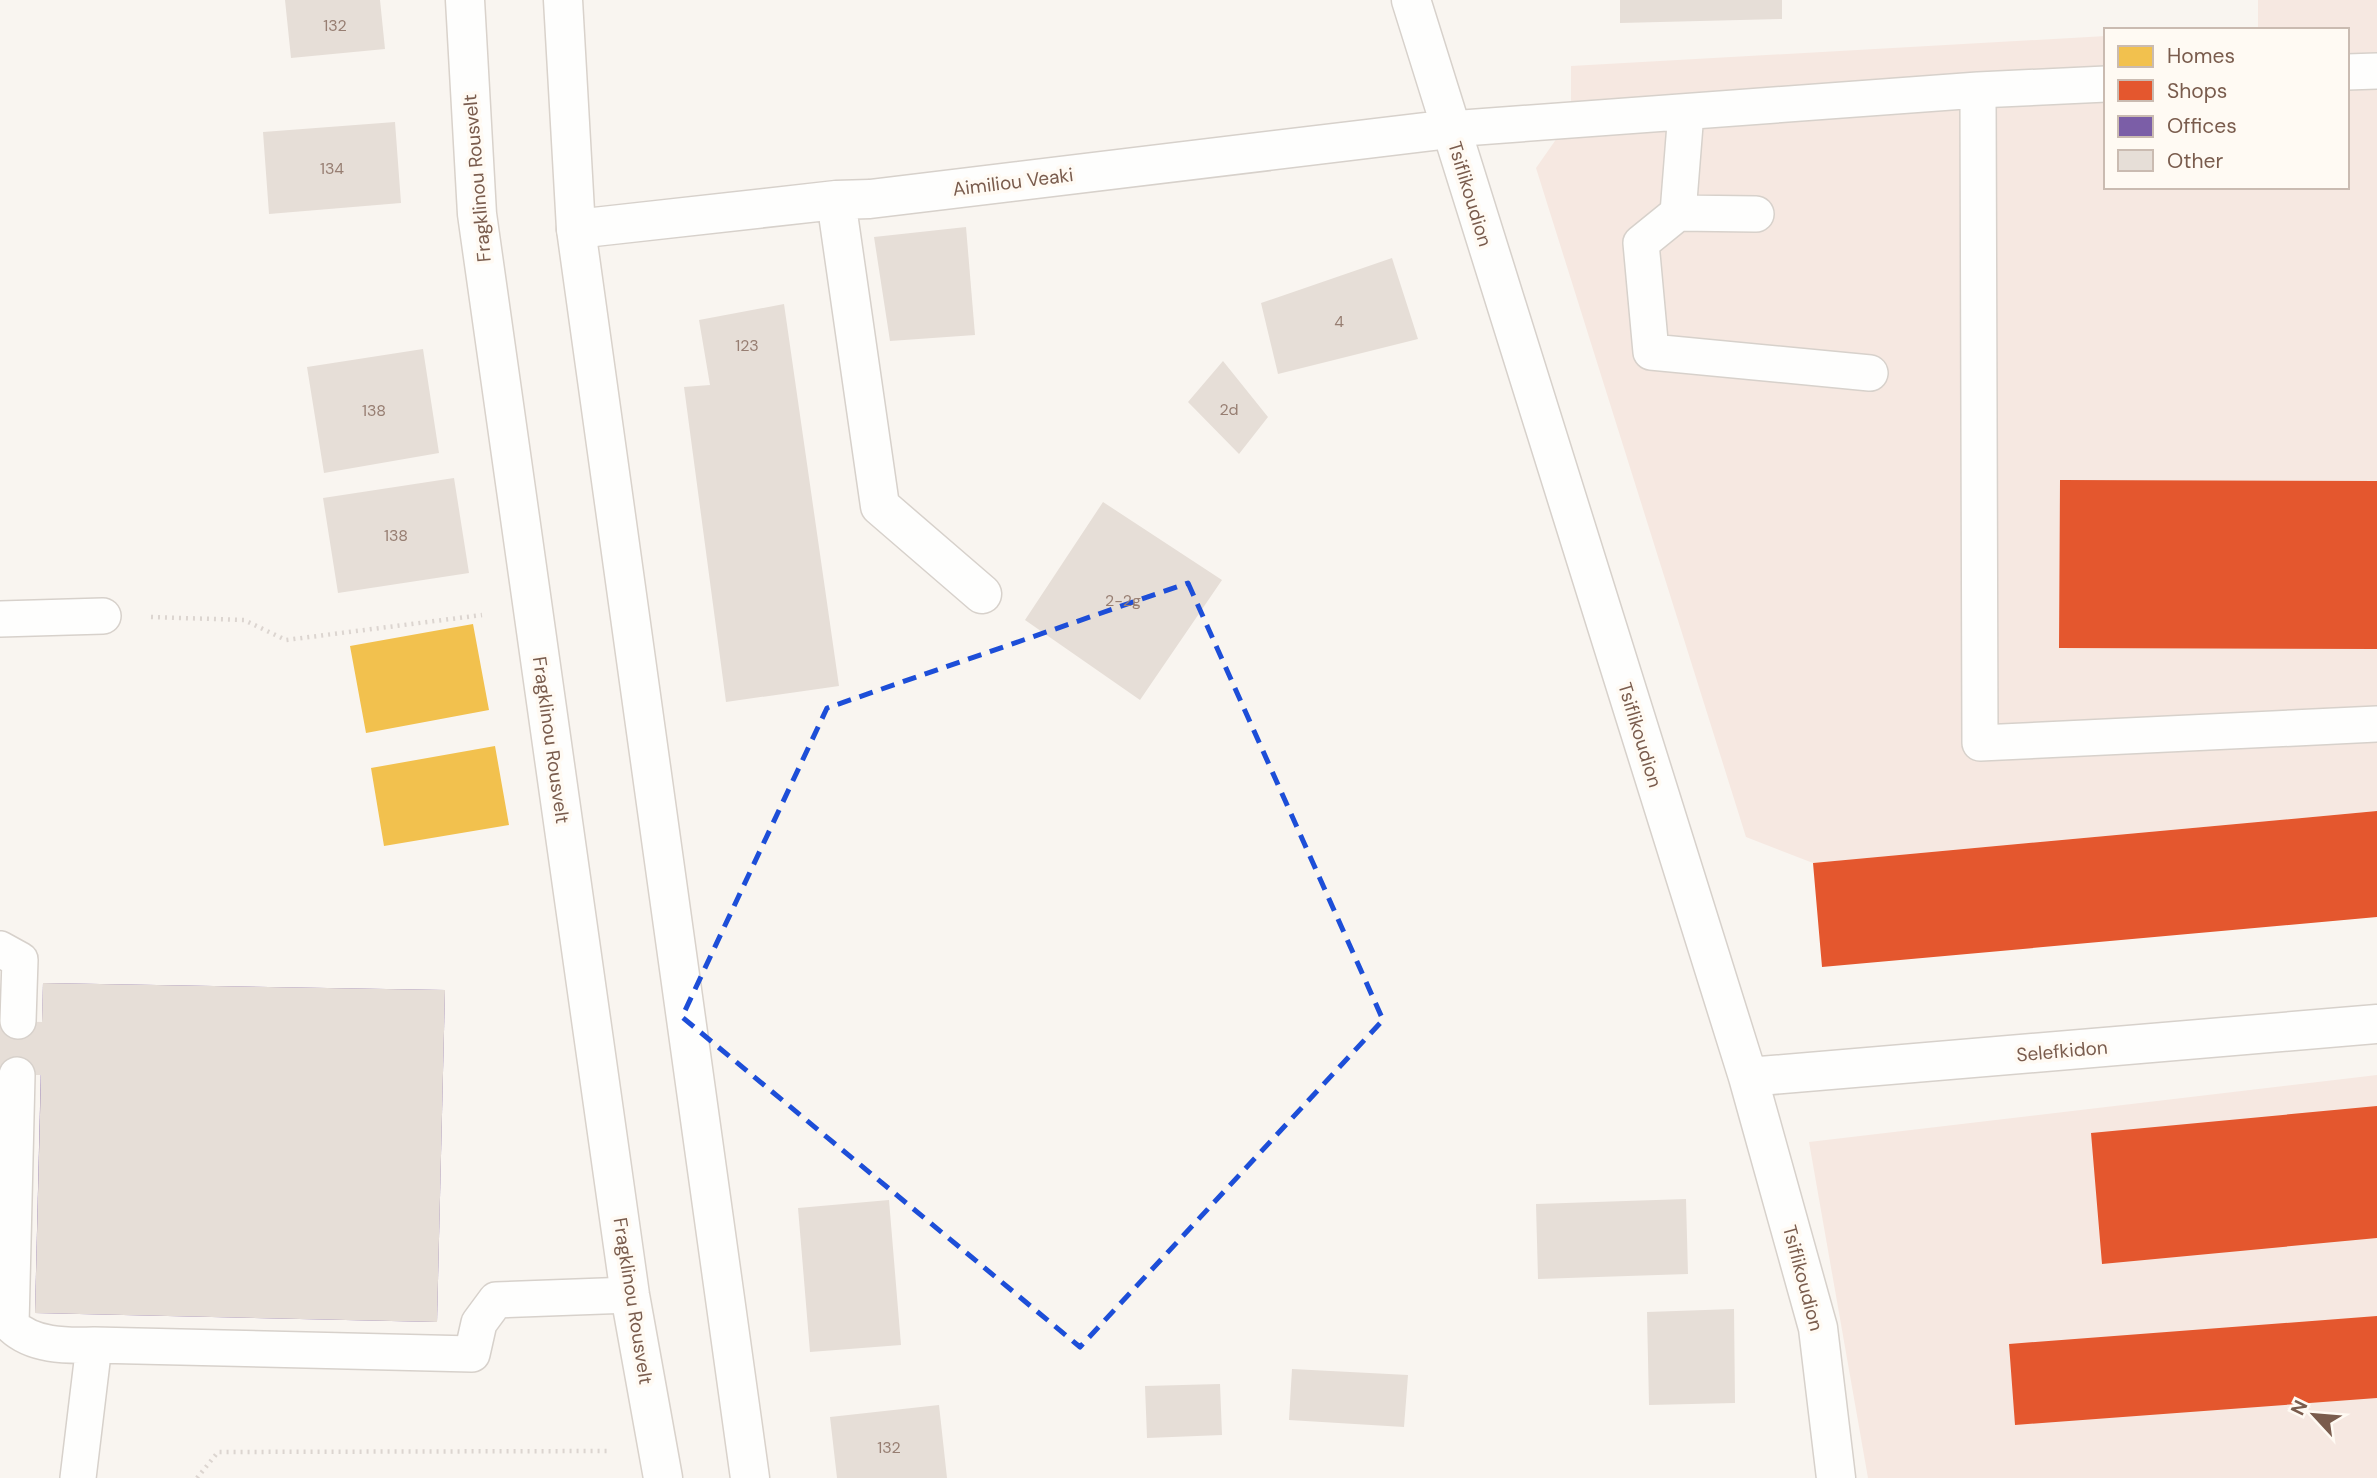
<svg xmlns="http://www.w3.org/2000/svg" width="2377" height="1478" font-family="'DM Sans',sans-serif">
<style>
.commercial{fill:#f6e8e1}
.homes{fill:#f2c14e}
.shops{fill:#e4572e}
.offices{fill:#7b5ea7}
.building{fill:#e6ded7}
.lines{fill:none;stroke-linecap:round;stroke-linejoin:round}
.lane-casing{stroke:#d7d1cb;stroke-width:38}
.street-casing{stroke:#d7d1cb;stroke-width:41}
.secondary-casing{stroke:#d9d2cb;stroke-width:41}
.path{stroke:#dcd5d0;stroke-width:4.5;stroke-dasharray:2 5;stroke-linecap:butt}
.lane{stroke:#fefefd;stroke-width:35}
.street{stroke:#fefefd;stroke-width:38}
.secondary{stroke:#fefefd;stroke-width:38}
.marked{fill:none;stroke:#1d4ed8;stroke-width:5;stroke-dasharray:14 9;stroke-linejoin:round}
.labels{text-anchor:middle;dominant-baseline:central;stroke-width:7;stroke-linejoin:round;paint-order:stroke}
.number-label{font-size:16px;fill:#977e72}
.street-label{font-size:19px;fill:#7a5c4d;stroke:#fffaf3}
</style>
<rect width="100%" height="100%" fill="#f9f5f0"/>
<path class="commercial" d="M2258,0H2377V811L1813,863L1746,837L1536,168L1571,118V66L2106,36V187H2347V30H2220L2258,28Z
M2377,1075V1478H1868L1809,1142Z"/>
<path class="homes" d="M473,624L489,710L366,733L350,646Z
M495,746L509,825L384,846L371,768Z"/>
<path class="shops" d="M2060,480L2377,481V649L2059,648Z
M2377,811V917L1822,967L1813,863Z
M2377,1106V1238L2102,1264L2091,1133Z
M2377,1316V1398L2015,1425L2009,1344Z"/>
<path class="offices" d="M43,983L445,990L437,1322L35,1313Z"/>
<path class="building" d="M285,0H380L385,49L291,58Z
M1620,0H1782V19L1620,23Z
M395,122L401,203L269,214L263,132Z
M966,227L975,335L890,341L874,237Z
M1392,258L1418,339L1278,374L1261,303Z
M784,304L839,686L726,702L684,387L710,385L699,320Z
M423,349L439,453L324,473L307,367Z
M1223,361L1268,417L1239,454L1188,402Z
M454,478L469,573L338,593L323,498Z
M1103,502L1222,580L1140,700L1025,620Z
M43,983L445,990L437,1322L35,1313L41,1075H0V1021L42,1022Z
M1686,1199L1688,1274L1538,1279L1536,1204Z
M889,1200L901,1345L810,1352L798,1208Z
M1734,1309L1735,1403L1649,1405L1647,1312Z
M1292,1369L1408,1375L1404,1427L1289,1420Z
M1220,1384L1222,1435L1147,1438L1145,1386Z
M939,1405L947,1478H837L830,1417Z"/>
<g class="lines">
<defs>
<path id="lane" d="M2347,72L2377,71
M1978,90L1980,743L2377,724
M1686,112L1678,213L1641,243L1651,352L1870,373
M1450,129L1978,90L2106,84
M1678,213L1756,214
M0,619L103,616
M0,949L20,960L18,1021
M17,1075L11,1325C32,1346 66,1346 94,1345
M78,1478L94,1345L472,1354L479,1323L496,1300L630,1295"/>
<path id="street" d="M1411,0L1748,1077L1818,1328L1836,1478
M836,200L880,506L982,594
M576,229L836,200L870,199L1450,129
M1748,1077L2377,1024"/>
<path id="secondary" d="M465,0L477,214L630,1295L663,1478
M563,0L576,229L750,1478"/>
</defs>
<use href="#lane" class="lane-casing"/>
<use href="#street" class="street-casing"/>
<use href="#secondary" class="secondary-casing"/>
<path class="path" d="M151,617L244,620L286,640L482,615
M197,1478L218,1452L607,1451"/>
<use href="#lane" class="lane"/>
<use href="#street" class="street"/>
<use href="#secondary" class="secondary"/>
</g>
<path class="marked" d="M1188,583L1383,1020L1080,1347L682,1017L827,708Z"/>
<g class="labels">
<g class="number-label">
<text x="335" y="25">132</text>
<text x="332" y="168">134</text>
<text x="1339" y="321">4</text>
<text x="747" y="345">123</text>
<text x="1229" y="409">2d</text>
<text x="374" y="410">138</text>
<text x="396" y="535">138</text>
<text x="1123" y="600">2-2g</text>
<text x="889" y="1447">132</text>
</g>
<g class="street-label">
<text transform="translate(477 178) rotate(-95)">Fragklinou Rousvelt</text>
<text transform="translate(1013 182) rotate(-7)">Aimiliou Veaki</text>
<text transform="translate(1470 194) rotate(73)">Tsiflikoudion</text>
<text transform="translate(1640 735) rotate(73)">Tsiflikoudion</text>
<text transform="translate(551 740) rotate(82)">Fragklinou Rousvelt</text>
<text transform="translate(2062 1051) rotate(-5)">Selefkidon</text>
<text transform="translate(1803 1278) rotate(75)">Tsiflikoudion</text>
<text transform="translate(633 1301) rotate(81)">Fragklinou Rousvelt</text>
</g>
</g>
<rect x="2104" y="28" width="245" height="161" fill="#fffaf3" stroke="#cabbb1" stroke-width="2"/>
<rect x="2118" y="46" width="35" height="21" fill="#f2c14e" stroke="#cabbb1" stroke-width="2"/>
<text x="2167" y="63" font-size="21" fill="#7a5c4d">Homes</text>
<rect x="2118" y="80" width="35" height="21" fill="#e4572e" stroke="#cabbb1" stroke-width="2"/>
<text x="2167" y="98" font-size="21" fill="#7a5c4d">Shops</text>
<rect x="2118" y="116" width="35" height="21" fill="#7b5ea7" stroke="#cabbb1" stroke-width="2"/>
<text x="2167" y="133" font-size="21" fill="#7a5c4d">Offices</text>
<rect x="2118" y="150" width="35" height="21" fill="#e6ded7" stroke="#cabbb1" stroke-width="2"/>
<text x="2167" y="168" font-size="21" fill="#7a5c4d">Other</text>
<g transform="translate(2314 1415) rotate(296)" stroke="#fffaf3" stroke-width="5" paint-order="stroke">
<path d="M0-5L12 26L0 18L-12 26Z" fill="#7a5c4d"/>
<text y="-10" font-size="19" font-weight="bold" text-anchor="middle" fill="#7a5c4d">N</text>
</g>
</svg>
